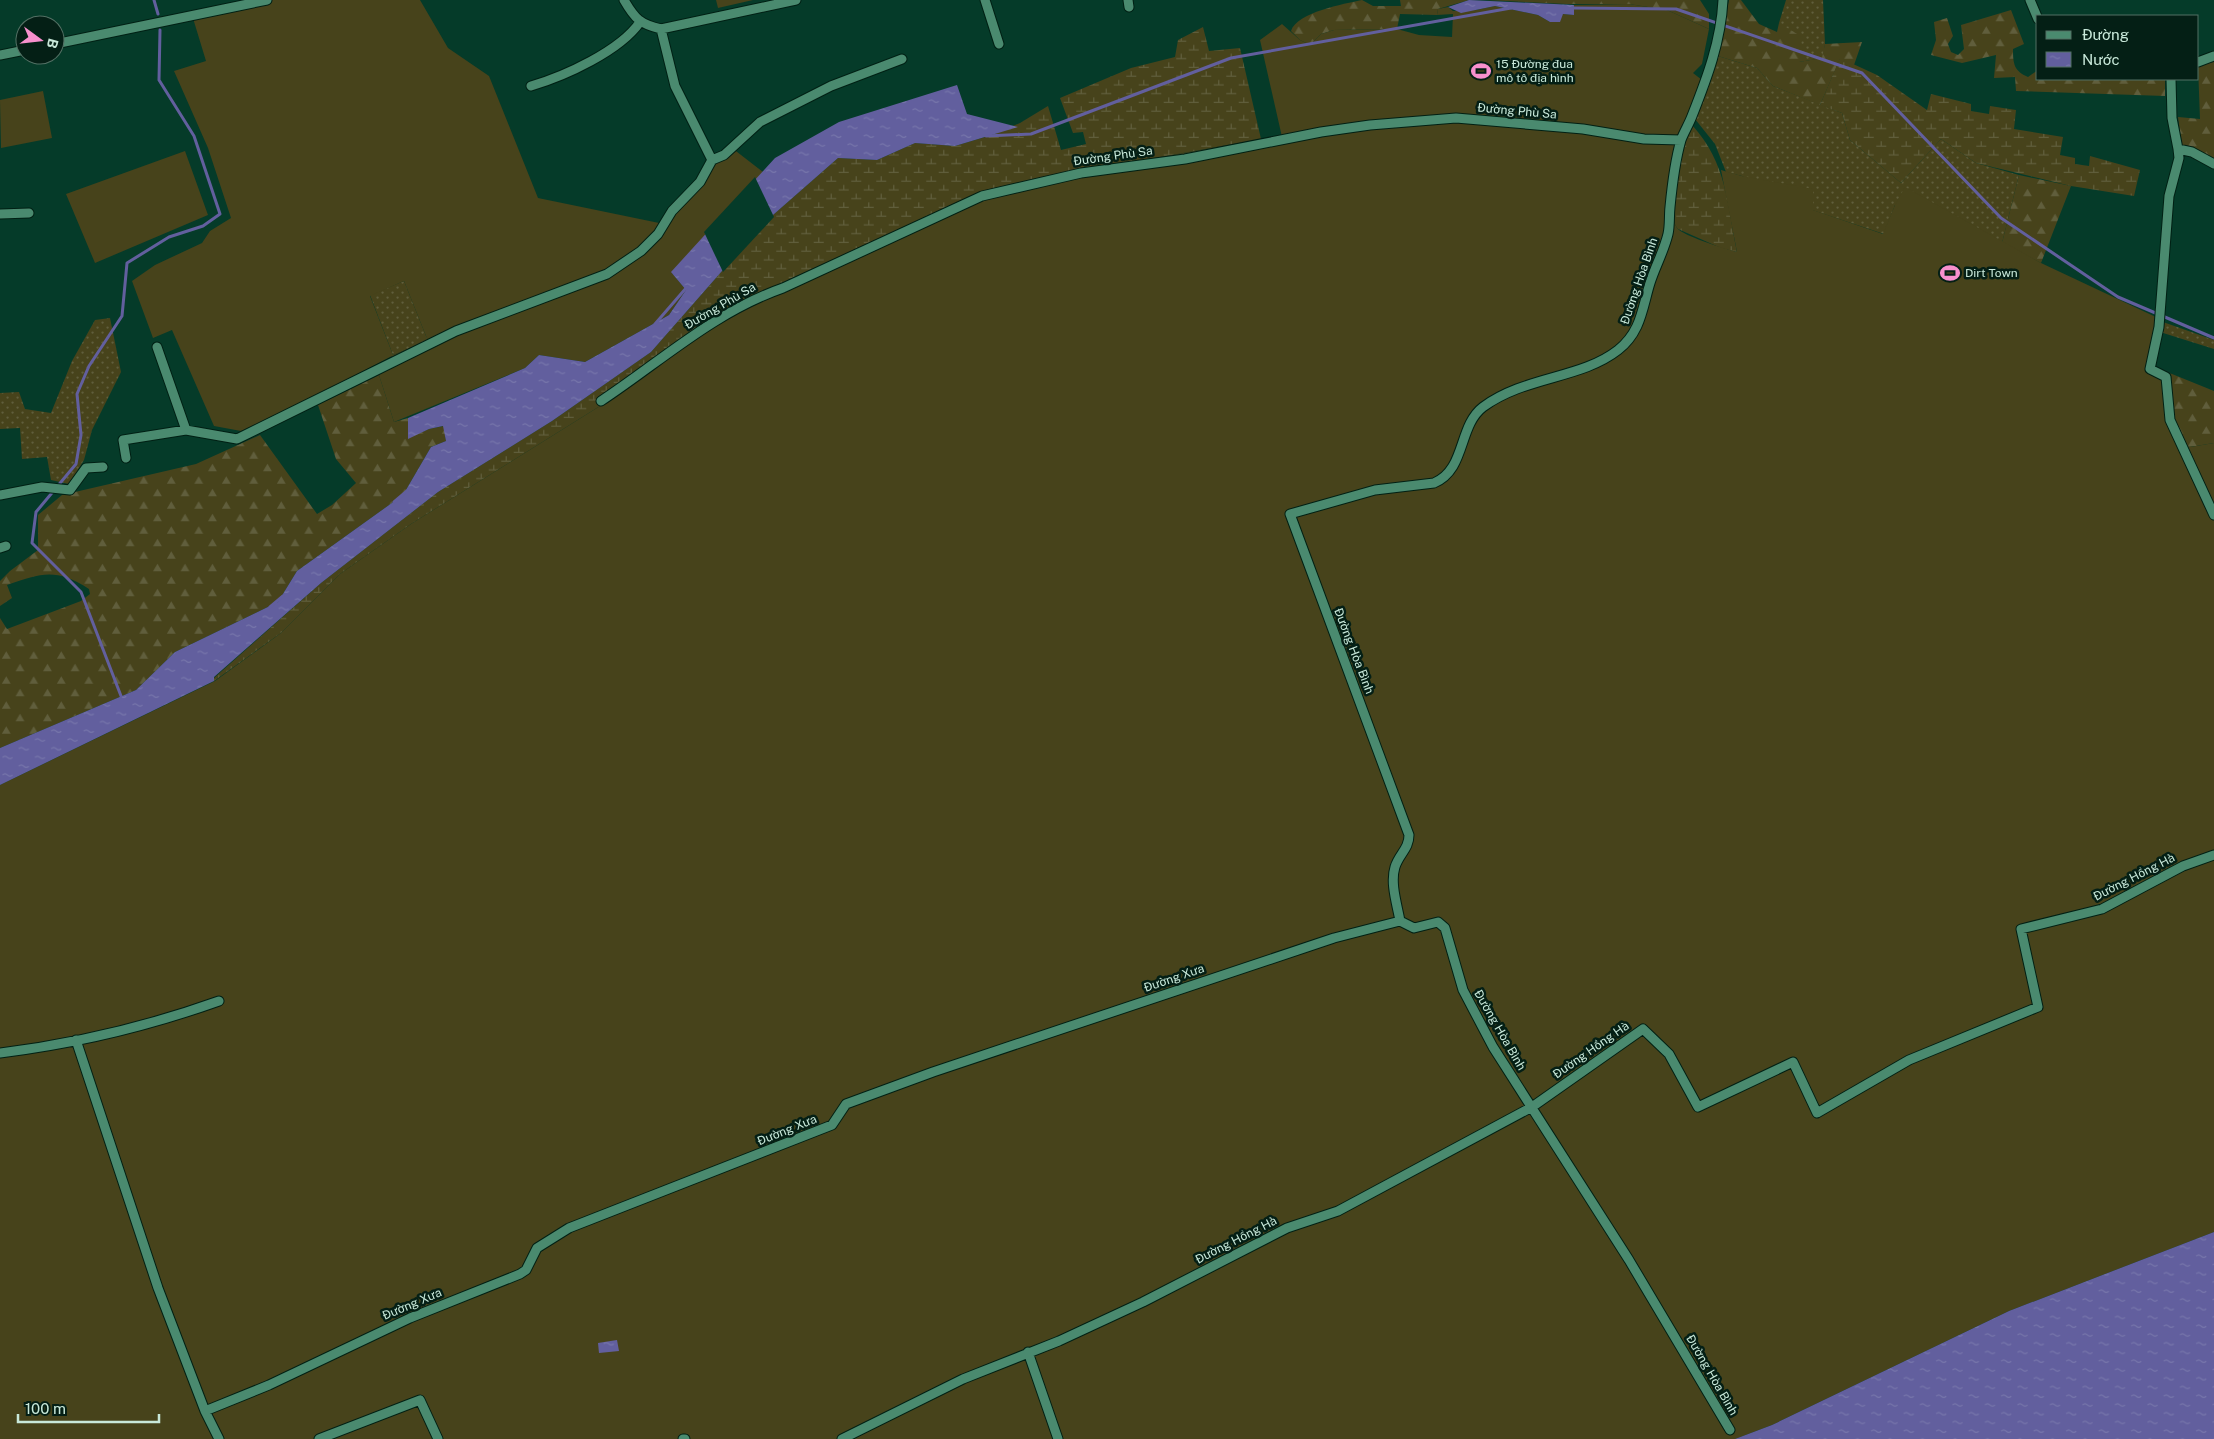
<svg xmlns="http://www.w3.org/2000/svg" width="2214" height="1439" font-family="'Public Sans',sans-serif">
<style>
.grass{fill:url(#grass-dots)}
.forest{fill:url(#forest-firs)}
.wetland{fill:url(#wetland-marsh)}
.garden{fill:#47431b;fill-rule:evenodd}
.water{fill:url(#water-ripples)}
.pier{fill:#053b29}
.lines{fill:none;stroke-linecap:round;stroke-linejoin:round}
.stream{stroke:#625f9e;stroke-width:3}
.minor-casing{stroke:#002014;stroke-width:11}
.minor{stroke:#4a8a6f;stroke-width:9}
.labels{text-anchor:middle;dominant-baseline:central;stroke-width:5;stroke-linejoin:round;paint-order:stroke}
.poi-label{font-size:12px;fill:#c9e9da;stroke:#041f15;text-anchor:start}
.street-label{font-size:12px;fill:#c9e9da;stroke:#041f15}
</style>
<defs>
<pattern id="grass-dots" width="8" height="8" patternUnits="userSpaceOnUse" patternTransform="scale(1.25)"><rect width="8" height="8" fill="#47431b"/><path d="M2 2h.1M6 6h.1" fill="none" stroke="#605e3c" stroke-width="1.8" stroke-linecap="round"/></pattern>
<pattern id="forest-firs" width="22" height="20" patternUnits="userSpaceOnUse" patternTransform="scale(1.25)"><rect width="22" height="20" fill="#47431b"/><path d="M5 1l3.5 6h-7zM16 11l3.5 6h-7z" fill="#605e3c"/></pattern>
<pattern id="wetland-marsh" width="20" height="14" patternUnits="userSpaceOnUse" patternTransform="scale(1.25)"><rect width="20" height="14" fill="#47431b"/><path d="M1 5h8M5 5V1M11 12h8M15 12V8" fill="none" stroke="#605e3c"/></pattern>
<pattern id="water-ripples" width="26" height="14" patternUnits="userSpaceOnUse" patternTransform="scale(1.25)"><rect width="26" height="14" fill="#625f9e"/><path d="M2 4q2-2 4 0t4 0M15 11q2-2 4 0t4 0" fill="none" stroke="#7776ab"/></pattern>
</defs>
<rect width="100%" height="100%" fill="#053b29"/>
<path class="grass" d="M1786,0H1823L1825,44L1823,58L1799,62L1779,23Z
M1718,56L1757,68L1773,86L1842,113L1850,140L1901,183L1941,139L1976,163L2019,175L2002,243L1984,233L1895,205L1884,234L1812,210L1742,176L1726,172L1715,144L1695,119Z
M404,281L428,341L393,355L370,295Z
M110,318L121,372L92,430L84,460L69,484L51,480L47,457L22,459L20,428L0,429V393L19,392L25,409L51,413L72,361L95,320Z
M2163,322L2214,340V349L2160,332Z"/>
<path class="forest" d="M1362,0L1373,6H1401L1400,0H1469L1438,9L1437,15L1400,14L1397,29L1334,30L1321,34L1310,45L1300,40L1291,31C1297,12 1344,4 1362,0Z
M1486,0H1700L1709,14V29L1667,10L1629,4H1567Z
M1729,0H1741L1759,24L1777,32L1779,23L1802,37L1799,62L1822,58L1825,44L1862,42L1854,65L1840,59L1820,105L1773,86L1757,68L1718,56Z
M2011,10L2024,44L2013,49C2013,64 2014,71 2028,77L2038,70V79H2165V96L2016,91L2015,77L1994,78L1996,55L1962,63L1931,55L1936,40L1934,22L1947,18L1953,36L1948,44L1951,52L1958,55L1964,49L1961,25Z
M2214,62V161L2182,146L2178,117L2200,119L2198,65Z
M2019,175L2071,186L2041,263L2002,243Z
M2172,374L2214,391V443L2184,448C2174,424 2167,400 2172,374Z
M379,375L394,422L408,418V438L429,429L444,426L446,441L431,447L403,495L297,571L278,602L175,652L136,690L0,748V618L7,629L81,601L90,594L89,589C56,568 42,573 7,585L12,598L0,606V581L10,571L38,550V515L62,495L196,464L260,435L317,514L332,505L356,483L336,459L318,405Z"/>
<path class="wetland" d="M1203,27L1209,51L1240,48L1261,139L1011,184L973,195L762,292L608,401L411,524L340,574L281,633L214,681V678L321,583L438,492L552,421L651,352L765,222L838,158L877,160L915,143L955,146L992,135L1020,123L1048,106L1061,150L1086,144L1083,132L1073,133L1060,98L1131,68L1175,57L1178,40Z
M1840,58L1877,75L1927,110L1931,94L1971,104V111L1989,114L1990,106L2016,110L2014,129L2063,137L2060,155L2075,158V164L2089,166L2090,156L2140,170L2134,196L2071,186L1976,163L1941,139L1901,183L1850,140L1842,113L1820,105Z
M1692,125C1727,163 1727,204 1737,252L1721,248L1678,229C1663,213 1683,144 1692,125Z"/>
<path class="garden" d="M265,0H420L448,48L489,76L538,198L664,224L712,160L732,148L763,172L672,273L686,290L669,315L585,362L539,355L525,368L394,422L379,375L392,356L259,425L241,431L214,426L172,330L153,338L132,281L155,265L202,243L210,231L231,218L208,148L174,71L206,61L192,15ZM404,281L428,341L393,355L370,296Z
M716,0H753L718,8Z
M1629,4L1667,10L1709,29L1702,64L1693,73L1702,80C1695,104 1659,214 1679,230C1690,238 1723,248 1737,252L1721,170L1742,176L1813,189V210L1883,234L1895,205L1905,187L2041,263L2158,318L2149,366L2172,374C2167,400 2174,424 2184,448L2214,443V1232L2009,1311L1772,1425L1735,1439H0V785L215,681L281,633L340,574L411,524L608,401L762,292L973,195L1011,184L1261,139L1282,137L1260,40L1282,24L1300,40L1310,45L1321,34L1334,30L1397,29L1419,35L1452,37L1453,14L1437,15L1438,9L1448,7L1453,11L1476,10L1495,6L1538,15L1550,22L1563,14L1574,15V5Z
M43,91L52,138L1,148L0,100Z
M185,151L208,215L95,263L66,194Z"/>
<path class="water" d="M1469,0L1574,5V15L1563,14L1560,22H1550L1538,15L1495,6L1461,13L1448,7Z
M957,85L967,114L1018,127L955,146L915,143L877,160L838,158L765,222L651,352L552,421L438,492L321,583L214,677V681L0,785V748L136,690L175,652L278,602L297,571L403,495L431,447L446,441L443,426L429,429L408,439V418L525,368L539,355L585,362L669,315L686,290L671,272L775,158L839,122Z
M2214,1232V1439H1735L1772,1425L2009,1311Z
M617,1340L619,1351L599,1353L598,1343Z"/>
<path class="pier" d="M755,177L774,217L723,272L704,232Z"/>
<g class="lines">
<path class="stream" d="M154,0L158,14
M1572,8L1676,9L1862,73L2001,218L2118,297L2214,338
M986,136L1031,134L1231,58L1511,8
M655,324L687,287
M394,502L407,491
M270,607L283,596
M121,696L81,592L32,543L36,512L76,464L81,435L77,394L89,366L122,316L127,263L169,237L203,226L220,214L194,136L159,80L160,30"/>
<defs>
<path id="minor" d="M624,0C635,19 640,24 661,29L796,0
M985,0L999,44
M1128,0L1129,7
M1723,0C1721,41 1707,78 1692,116C1689,124 1684,132 1681,140C1675,161 1672,186 1670,207C1669,216 1670,225 1668,234C1664,251 1655,267 1650,283C1642,309 1641,332 1618,350C1581,379 1525,376 1483,407C1458,426 1466,470 1434,483L1375,490L1290,514L1409,835C1409,849 1399,854 1395,867C1390,883 1397,904 1400,921L1414,928L1438,922L1445,928L1463,990L1493,1047L1629,1260L1730,1430
M2030,0L2038,19
M661,29L675,86L712,160
M55,44L267,0
M0,55L25,50
M2198,62L2214,56
M2171,79L2172,118L2178,149L2192,152L2214,164
M531,86C565,76 620,51 640,22
M2178,149L2179,158L2169,196L2159,327L2150,369L2166,377L2170,420L2214,515
M0,214L29,213
M157,347L186,430
M601,401C660,362 714,312 783,288L982,196L1081,173L1185,159L1321,132L1370,125L1456,118L1583,129L1644,139L1681,140
M126,458L123,440L186,430L237,439L456,331L607,274L641,251L658,234L672,211L700,182L712,160L724,155L760,122L831,86L902,59
M0,495L42,487L70,490L86,468L103,467
M0,548L6,546
M76,1040L158,1288L205,1411L219,1439
M0,1053C73,1044 149,1026 219,1001
M1028,1352L1058,1439
M205,1411L269,1385L410,1318L520,1274L526,1270L537,1248L569,1228L832,1125L846,1104L933,1072L1334,938L1400,921
M319,1439L420,1400L438,1439
M683,1439H685
M842,1439L963,1379L1059,1341L1143,1302L1287,1228L1338,1211L1532,1107L1643,1029L1669,1054L1698,1107L1793,1062L1817,1113L1909,1060L2038,1007L2021,929L2102,909L2183,866L2214,855"/>
</defs>
<use href="#minor" class="minor-casing"/>
<use href="#minor" class="minor"/>
</g>
<defs>
<symbol id="stadium-bare" viewBox="-9 -9 18 18"><path d="M0-5a6.5 5 0 1 0 0 10a6.5 5 0 1 0 0-10ZM-3.5-1.8h7v3.6h-7Z" fill="#f790cd" stroke="#041f15" stroke-width="2.5" paint-order="stroke"/></symbol>
</defs>
<g fill-rule="evenodd">
<use href="#stadium-bare" x="1467" y="57" width="28" height="28"/>
<use href="#stadium-bare" x="1936" y="259" width="28" height="28"/>
</g>
<g class="labels">
<g class="poi-label">
<text x="1496" y="64">15 Đường đua<tspan x="1496" dy="14">mô tô địa hình</tspan></text>
<text x="1965" y="273">Dirt Town</text>
</g>
<g class="street-label">
<text transform="translate(1517 111) rotate(5)">Đường Phù Sa</text>
<text transform="translate(1113 156) rotate(-8)">Đường Phù Sa</text>
<text transform="translate(1639 281) rotate(-71)">Đường Hòa Bình</text>
<text transform="translate(720 306) rotate(-30)">Đường Phù Sa</text>
<text transform="translate(1354 651) rotate(69)">Đường Hòa Bình</text>
<text transform="translate(2134 877) rotate(-27)">Đường Hồng Hà</text>
<text transform="translate(1174 978) rotate(-19)">Đường Xưa</text>
<text transform="translate(1500 1030) rotate(60)">Đường Hòa Bình</text>
<text transform="translate(1591 1050) rotate(-35)">Đường Hồng Hà</text>
<text transform="translate(787 1130) rotate(-22)">Đường Xưa</text>
<text transform="translate(1236 1240) rotate(-27)">Đường Hồng Hà</text>
<text transform="translate(412 1304) rotate(-23)">Đường Xưa</text>
<text transform="translate(1712 1375) rotate(60)">Đường Hòa Bình</text>
</g>
</g>
<rect x="2036" y="15" width="162" height="65" fill="#041f15" stroke="#537064"/>
<rect x="2046" y="31" width="25" height="8" fill="#4a8a6f" stroke="#537064"/>
<text x="2082" y="40" font-size="15" fill="#c9e9da">Đường</text>
<rect x="2046" y="52" width="25" height="15" fill="url(#water-ripples)" stroke="#537064"/>
<text x="2082" y="65" font-size="15" fill="#c9e9da">Nước</text>
<g transform="translate(40 40) rotate(105)"><circle r="24" fill="#041f15" stroke="#537064"/>
<path d="M0-4L9 19L0 12L-9 19Z" fill="#f790cd"/>
<text y="-8" font-size="14" font-weight="bold" text-anchor="middle" fill="#c9e9da">B</text>
</g>
<path d="M18 1414v8h141v-8" fill="none" stroke="#c9e9da" stroke-width="2.5"/>
<text x="25" y="1414" font-size="15" fill="#c9e9da" stroke="#041f15" stroke-width="4" paint-order="stroke">100 m</text>
</svg>
